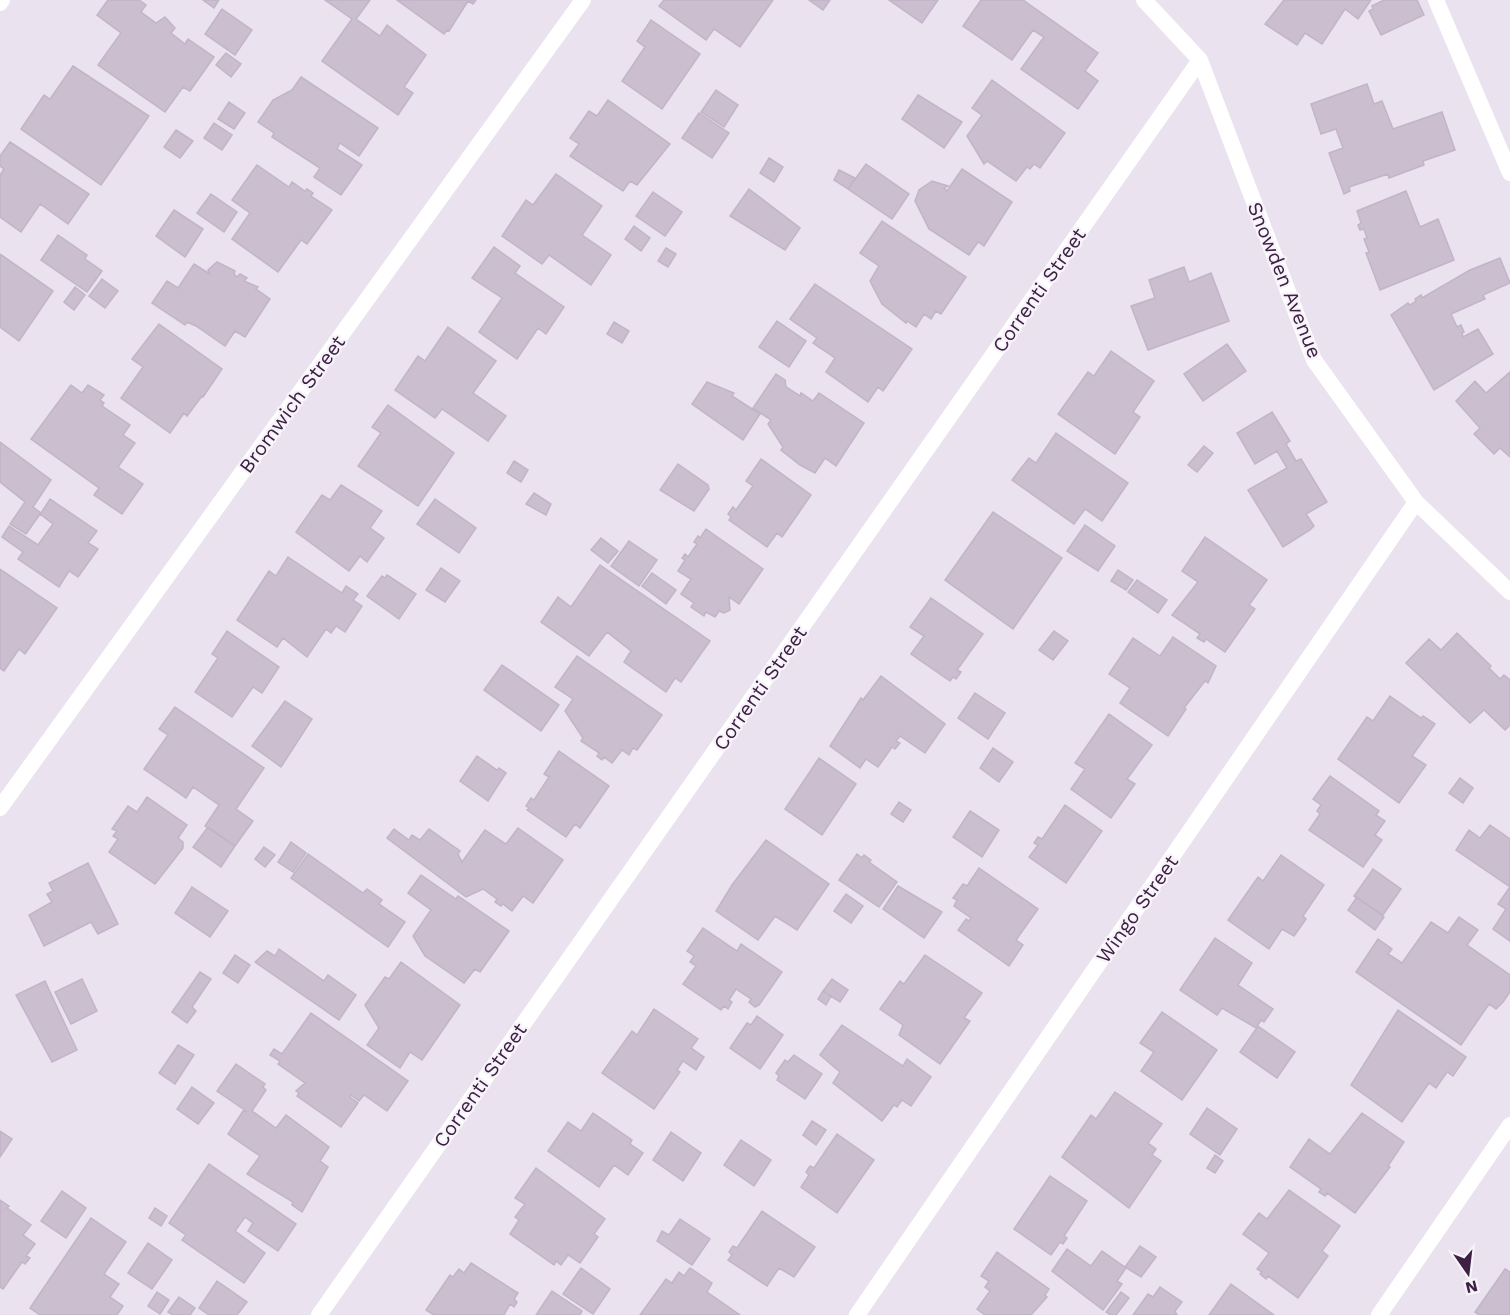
<svg xmlns="http://www.w3.org/2000/svg" width="1510" height="1315" font-family="'Work Sans',sans-serif">
<style>
.building{fill:#cabecf;stroke:#c2b4c9;stroke-width:1.5}
.lines{fill:none;stroke-linecap:round;stroke-linejoin:round}
.service{stroke:#fff;stroke-width:16}
.minor{stroke:#fff;stroke-width:16}
.tertiary{stroke:#fff;stroke-width:16}
.labels{text-anchor:middle;dominant-baseline:central;stroke-width:4.5;stroke-linejoin:round;paint-order:stroke}
.street-label{font-size:20px;fill:#3d2042;stroke:#f7f3fa}
</style>
<rect width="100%" height="100%" fill="#eae2ee"/>
<path class="building" d="M108,0H139L146,5L141,12L156,23L165,17L175,28L171,33L185,44L188,39L214,57L190,91L183,87L165,112L98,65L121,33L97,15Z
M203,0H219L214,8Z
M325,0H370L356,19L380,36L387,25L426,55L404,87L413,93L398,115L322,61L352,19Z
M397,0H476L473,4L468,1L449,31L447,30L444,34Z
M664,0H773L740,47L714,29L706,40L659,6Z
M809,0H830L823,10Z
M889,0H938L922,23Z
M981,0H1023L1098,53L1085,71L1098,81L1078,109L1021,69L1044,37L1033,30L1012,60L963,26Z
M1284,0H1371L1358,19L1345,9L1322,44L1305,33L1297,45L1265,24Z
M1384,0H1417L1424,15L1381,35L1369,11L1373,9L1372,6Z
M222,9L252,30L235,55L205,34Z
M651,20L700,54L662,109L622,81L645,47L637,41Z
M226,53L241,64L231,77L216,65Z
M73,66L149,116L101,185L21,129L44,95L50,99Z
M301,77L378,128L359,156L340,143L337,149L362,165L341,195L314,177L320,168L272,137L274,133L258,122L273,100L292,90Z
M992,80L1065,133L1040,168L1034,164L1030,169L1027,167L1016,181L987,161L984,164L967,136L982,115L972,108Z
M1367,84L1374,104L1382,101L1393,129L1442,112L1455,150L1423,161L1424,165L1389,178L1388,174L1349,187L1350,191L1344,194L1329,153L1343,148L1336,129L1321,134L1311,104Z
M716,90L738,105L724,127L701,112Z
M918,95L962,122L944,148L902,119Z
M608,100L670,144L637,185L630,181L623,191L570,156L579,144L570,138L589,111L597,116Z
M229,102L245,113L234,129L218,119Z
M699,113L729,133L712,158L682,138Z
M214,123L232,135L222,150L204,138Z
M176,130L193,141L180,158L164,147Z
M10,142L89,194L68,224L40,204L21,232L0,217V175L4,169L0,166V156Z
M769,158L783,167L774,182L760,173Z
M866,164L909,194L892,219L848,189Z
M257,165L289,187L292,182L305,191L307,189L313,193L311,196L332,210L307,244L301,240L278,272L232,239L250,213L232,200Z
M962,169L1012,202L984,246L978,242L969,255L929,229L915,201L919,190L932,181L948,186L944,188L947,191Z
M839,170L855,178L848,189L834,180Z
M556,174L602,206L582,235L611,255L591,285L549,255L542,264L502,236L526,200L533,205Z
M749,189L800,228L785,250L730,216Z
M1406,191L1420,227L1438,219L1454,260L1380,290L1366,253L1369,252L1364,239L1367,238L1364,229L1360,230L1358,225L1361,223L1357,211Z
M653,192L682,212L665,236L636,216Z
M211,194L237,212L224,232L197,213Z
M174,210L203,229L185,257L156,236Z
M882,221L966,277L941,314L936,311L931,319L924,314L916,327L907,321L906,323L882,304L870,281L879,266L860,253Z
M634,226L650,238L641,251L625,239Z
M58,235L87,255L85,259L102,271L87,292L41,260Z
M494,247L520,266L515,273L564,307L546,334L538,328L517,359L479,332L502,298L472,278Z
M666,248L676,254L668,267L658,261Z
M0,254L53,291L19,341L0,327Z
M1500,258L1510,283L1483,295L1485,299L1451,314L1457,327L1461,325L1464,332L1462,333L1463,337L1478,329L1493,354L1434,390L1391,315L1408,303L1410,305L1416,301L1415,299L1421,295L1422,298L1470,270Z
M217,262L235,271L234,274L237,277L240,274L247,278L244,281L258,287L256,289L270,299L245,337L235,331L225,346L196,326L187,322L185,325L152,303L167,281L178,288L194,264L210,274L208,270Z
M1184,267L1189,282L1211,273L1229,321L1148,350L1131,306L1155,298L1149,280Z
M102,279L118,291L105,308L89,296Z
M815,284L912,349L883,391L878,387L868,402L826,372L835,358L813,343L817,338L790,319Z
M75,287L85,295L74,310L64,302Z
M777,321L806,341L789,367L759,347Z
M614,322L629,331L622,343L607,334Z
M159,324L222,369L203,397L202,396L187,416L184,413L170,433L121,398L143,367L132,359Z
M448,327L496,361L473,393L506,416L488,441L442,409L435,418L395,390L418,356L425,361Z
M1227,344L1246,371L1203,401L1184,374Z
M1111,351L1154,381L1133,412L1140,417L1115,454L1058,414L1088,372L1094,376Z
M1510,372V457L1500,448L1494,454L1474,434L1480,428L1456,401L1475,381L1486,393Z
M776,374L785,380L786,387L800,396L801,393L813,401L819,393L864,423L836,466L825,458L815,473L800,465L781,450L783,447L768,424L771,420L753,408Z
M707,382L734,393L732,396L760,414L743,440L692,404Z
M71,385L82,393L88,385L104,395L100,400L104,403L102,406L130,425L123,435L135,443L118,467L143,484L122,514L94,495L99,488L31,439Z
M388,405L454,453L418,506L358,466L381,433L372,427Z
M1272,412L1290,441L1286,444L1296,461L1301,459L1327,502L1306,514L1314,526L1310,530L1283,547L1248,490L1287,468L1277,451L1255,464L1237,433Z
M1056,433L1128,483L1102,521L1085,509L1074,524L1012,480L1029,458L1036,463Z
M0,442L51,480L33,507L41,513L50,499L97,531L88,543L98,549L78,577L69,571L59,587L18,559L23,552L2,537L9,526L38,545L53,524L40,514L26,534L10,524L25,502L0,482Z
M1204,446L1213,453L1197,472L1188,465Z
M761,459L811,495L782,537L777,533L767,547L729,520L731,517L728,514L733,507L736,510L753,486L746,481Z
M514,461L528,470L521,482L507,473Z
M678,464L708,485L709,489L694,511L660,490Z
M341,485L382,511L370,528L384,538L367,562L360,556L349,571L296,532L322,495L330,500Z
M534,493L551,504L546,515L526,504Z
M435,499L476,528L459,553L417,524Z
M993,512L1062,558L1013,629L945,580Z
M1085,525L1115,546L1098,571L1067,551Z
M706,529L763,569L739,604L729,597L730,610L724,613L719,611L715,617L706,612L704,616L691,607L694,603L681,594L691,579L678,571L685,560L682,558L685,554L688,557L697,544L694,542L698,536L700,538Z
M1205,537L1267,580L1249,605L1255,609L1225,652L1206,639L1204,642L1197,638L1200,634L1172,615L1198,582L1182,571Z
M601,538L618,551L608,563L591,550Z
M629,541L657,560L639,586L611,566Z
M288,557L342,593L346,586L358,594L353,600L362,606L345,632L336,626L331,633L326,629L307,657L283,638L277,647L237,620L269,571L276,576Z
M600,565L710,641L681,682L675,678L666,692L624,662L631,651L607,632L589,656L541,622L558,597L571,607Z
M441,568L460,581L445,602L426,590Z
M0,569L57,608L25,654L19,649L4,671L0,668Z
M1118,570L1133,580L1126,590L1111,581Z
M652,573L676,590L666,604L642,586Z
M387,575L416,594L399,619L367,596L382,576L385,578Z
M1137,580L1167,600L1158,613L1128,592Z
M931,598L983,634L957,670L961,672L956,679L953,677L950,681L911,654L924,636L910,627Z
M227,631L279,667L262,693L253,687L232,717L195,692L218,658L212,654Z
M1054,631L1068,641L1053,660L1039,650Z
M1457,633L1491,666L1489,668L1500,679L1504,675L1510,680V725L1505,730L1484,710L1470,723L1406,663L1429,639L1441,650Z
M1173,637L1216,666L1208,683L1205,681L1184,708L1186,709L1168,736L1120,703L1130,688L1109,674L1133,638L1160,656Z
M577,656L662,715L637,750L633,748L629,755L622,750L612,763L604,757L602,760L597,756L599,753L581,741L583,738L565,711L573,699L555,687Z
M502,665L559,705L541,731L484,690Z
M881,676L945,724L925,753L900,736L896,741L900,743L895,749L892,747L878,767L866,759L860,768L830,746L861,698L863,700Z
M975,693L1005,713L988,739L958,718Z
M1390,696L1421,718L1423,716L1435,724L1412,756L1426,765L1399,803L1338,759L1367,717L1373,721Z
M285,701L312,719L281,767L252,746Z
M175,707L264,768L236,809L253,821L235,846L205,826L219,805L193,787L186,798L144,769L168,735L159,729Z
M1109,714L1152,745L1127,779L1135,784L1111,818L1071,789L1085,769L1075,763Z
M993,748L1013,762L999,782L980,768Z
M559,751L609,786L580,828L575,824L566,837L527,810L529,808L526,806L531,798L534,800L549,777L544,774Z
M477,756L497,770L499,768L506,773L488,801L460,781Z
M819,758L856,784L822,835L785,809Z
M1330,776L1379,811L1376,815L1385,821L1375,835L1382,840L1363,867L1309,830L1320,814L1317,811L1321,805L1313,799Z
M1460,778L1473,788L1463,803L1449,793Z
M147,797L187,825L178,838L183,842V848L155,884L109,852L118,839L113,836L117,831L112,829L128,806L137,812Z
M899,802L911,810L903,822L891,814Z
M1065,805L1102,831L1066,883L1029,857L1038,845L1034,843L1038,837L1042,839Z
M970,811L999,830L982,857L953,837Z
M1490,825L1510,839V941L1493,929L1506,909L1498,904L1510,887L1456,850L1469,830L1480,838Z
M208,827L235,846L221,867L193,847Z
M518,828L563,860L533,903L523,896L512,911L503,904L501,906L495,902L497,899L483,889L466,897L387,838L394,829L409,840L412,835L420,840L429,829L460,851L458,854L462,862L485,830L506,844Z
M766,840L829,884L797,930L775,916L758,940L716,911L732,885Z
M291,842L306,853L293,872L278,862Z
M264,847L275,855L265,867L255,859Z
M308,854L363,893L367,889L382,900L379,904L405,922L388,947L291,878Z
M857,854L862,858L864,855L871,860L869,862L897,882L879,907L839,880Z
M1281,855L1324,885L1303,916L1306,919L1294,936L1282,929L1269,949L1228,920L1258,877L1263,881Z
M88,863L118,924L98,934L91,922L44,946L29,915L52,902L47,894L53,891L49,883Z
M979,868L1038,909L1016,940L1023,945L1009,966L958,930L966,919L969,921L971,918L954,906L957,900L953,898L963,884L967,886Z
M1373,869L1401,889L1383,915L1354,896Z
M421,875L456,899L458,896L509,931L480,972L475,969L464,983L425,956L413,936L431,910L408,893Z
M898,886L942,912L924,938L883,909Z
M192,887L228,911L210,937L175,913Z
M846,894L863,906L851,923L834,911Z
M1357,897L1384,917L1375,930L1348,910Z
M1459,917L1478,930L1467,945L1510,975V992L1503,1002L1496,1009L1489,1004L1461,1045L1356,972L1378,939L1392,949L1388,954L1402,963L1431,922L1448,933Z
M703,928L737,951L741,944L782,972L759,1005L755,1007L749,1002L751,999L736,989L729,1000L732,1002L728,1009L724,1006L721,1010L683,984L696,966L690,962L694,956L687,951Z
M1215,938L1252,963L1238,985L1273,1009L1264,1022L1261,1020L1256,1028L1222,1008L1217,1015L1180,990Z
M279,949L324,981L328,975L356,995L339,1020L255,962L267,951L275,956Z
M235,955L250,965L238,983L223,973Z
M925,955L982,993L964,1018L970,1021L940,1064L899,1035L903,1025L880,1009L900,981L904,984Z
M401,962L460,1005L422,1060L410,1052L400,1068L367,1045L379,1028L365,1005L385,977L389,979Z
M200,972L211,979L192,1007L196,1011L187,1023L172,1012Z
M82,979L97,1011L71,1024L55,992Z
M832,979L848,990L840,1002L823,991Z
M45,981L77,1050L52,1062L16,995Z
M823,991L831,996L826,1005L818,999Z
M654,1009L698,1039L691,1048L704,1057L696,1070L683,1061L677,1070L680,1072L654,1109L602,1073L632,1031L637,1035Z
M1398,1010L1466,1057L1453,1076L1447,1072L1436,1088L1429,1083L1402,1122L1351,1085Z
M1162,1012L1217,1050L1182,1100L1141,1071L1154,1052L1140,1043Z
M311,1013L408,1081L387,1111L364,1095L359,1101L351,1095L350,1097L358,1103L341,1127L297,1096L299,1093L296,1091L305,1083L278,1064L280,1061L270,1055L274,1049L282,1054Z
M757,1016L783,1035L760,1069L730,1048L747,1023L751,1025Z
M842,1025L903,1066L907,1059L931,1077L911,1106L902,1100L897,1107L894,1105L882,1121L833,1083L840,1072L820,1055Z
M1258,1026L1295,1052L1277,1078L1240,1052Z
M178,1045L194,1055L175,1084L159,1073Z
M794,1055L822,1074L805,1099L777,1080L779,1076L776,1073L785,1060L788,1062Z
M236,1064L265,1084L263,1087L266,1090L252,1111L276,1128L286,1115L329,1147L320,1161L328,1167L302,1212L292,1205L293,1202L247,1174L260,1156L228,1134L243,1111H246L217,1091Z
M192,1087L214,1103L198,1124L177,1109Z
M1115,1092L1162,1124L1148,1143L1156,1149L1152,1155L1161,1161L1129,1208L1062,1157L1091,1115L1096,1119Z
M1207,1108L1237,1129L1220,1155L1190,1134Z
M593,1113L632,1140L630,1144L643,1153L628,1175L614,1165L599,1187L548,1151L568,1122L581,1131Z
M1362,1113L1404,1142L1388,1166L1390,1167L1355,1213L1327,1193L1325,1196L1319,1192L1321,1189L1290,1167L1309,1139L1330,1154Z
M812,1121L826,1130L816,1145L803,1135Z
M0,1131L12,1139L0,1157Z
M671,1132L701,1153L683,1181L653,1160Z
M837,1134L874,1160L837,1213L801,1187L809,1175L806,1172L810,1166L814,1168Z
M741,1140L771,1160L754,1186L724,1165Z
M1215,1155L1223,1161L1215,1173L1207,1168Z
M209,1164L296,1224L278,1251L248,1231L253,1223L245,1217L235,1231L265,1253L244,1283L182,1240L186,1235L169,1223Z
M536,1168L605,1219L594,1234L598,1237L580,1263L568,1255L561,1265L556,1261L554,1265L510,1234L519,1220L515,1217L525,1204L515,1198Z
M1050,1176L1087,1201L1064,1236L1067,1238L1063,1244L1060,1242L1051,1255L1014,1229Z
M1289,1190L1340,1226L1322,1251L1328,1256L1298,1298L1268,1276L1266,1279L1260,1274L1262,1272L1257,1269L1269,1253L1243,1234L1259,1213L1267,1219Z
M62,1191L86,1208L66,1238L41,1221Z
M0,1200L9,1206L7,1208L31,1225L23,1235L35,1244L26,1256L30,1258L25,1264L22,1262L3,1289L0,1287Z
M155,1208L167,1216L161,1226L149,1218Z
M762,1211L815,1247L794,1277L779,1268L767,1286L728,1260L732,1255L729,1252L733,1246L737,1248Z
M91,1218L126,1242L104,1274L119,1284L110,1297L123,1306L117,1315H40L30,1308Z
M680,1219L710,1239L692,1265L657,1241L662,1231L669,1235Z
M148,1243L172,1260L152,1289L128,1273Z
M1140,1246L1156,1257L1141,1277L1125,1267Z
M1067,1249L1091,1266L1102,1251L1126,1268L1117,1281L1122,1284L1103,1310L1052,1271Z
M997,1252L1049,1289L1045,1295L1047,1297L1031,1315H985L977,1309L990,1291L985,1287L989,1281L981,1276Z
M471,1263L518,1293L514,1299L517,1302L514,1307L510,1304L504,1315H434L426,1310L450,1275L453,1277L459,1269L464,1273Z
M581,1268L610,1289L593,1314L563,1294Z
M690,1268L712,1283L707,1292L740,1315H640L666,1279L672,1283L679,1272L684,1276Z
M1505,1269L1510,1272V1315H1479L1475,1312Z
M217,1281L247,1302L237,1315H209L199,1308Z
M1231,1284L1274,1315H1209Z
M1160,1287L1182,1302L1175,1311L1177,1315H1133L1148,1294L1153,1297Z
M552,1291L582,1311L580,1315H536Z
M157,1292L169,1300L160,1314L148,1306Z
M1121,1292L1129,1298L1116,1315H1111L1106,1312Z
M179,1297L195,1308L190,1315H173L168,1312Z"/>
<g class="lines">
<path class="service" d="M1436,0L1510,173"/>
<path class="minor" d="M1144,0L1200,60L1314,360L1416,502L1510,592
M0,808L583,0
M319,1315L1200,60
M857,1315L1416,502
M1379,1315L1510,1125"/>
<path class="tertiary" d="M0,3L2,0"/>
</g>
<g class="labels">
<g class="street-label">
<text transform="translate(1285 280) rotate(68)">Snowden Avenue</text>
<text transform="translate(1039 290) rotate(-55)">Correnti Street</text>
<text transform="translate(292 404) rotate(-54)">Bromwich Street</text>
<text transform="translate(760 688) rotate(-55)">Correnti Street</text>
<text transform="translate(1137 909) rotate(-55)">Wingo Street</text>
<text transform="translate(480 1085) rotate(-55)">Correnti Street</text>
</g>
</g>
<g transform="translate(1468 1273) rotate(166)" stroke="#f7f3fa" stroke-width="4.5" paint-order="stroke">
<path d="M0-4.5L10 22L0 15L-10 22Z" fill="#3d2042"/>
<text y="-9" font-size="16" font-weight="bold" text-anchor="middle" fill="#3d2042">N</text>
</g>
</svg>
